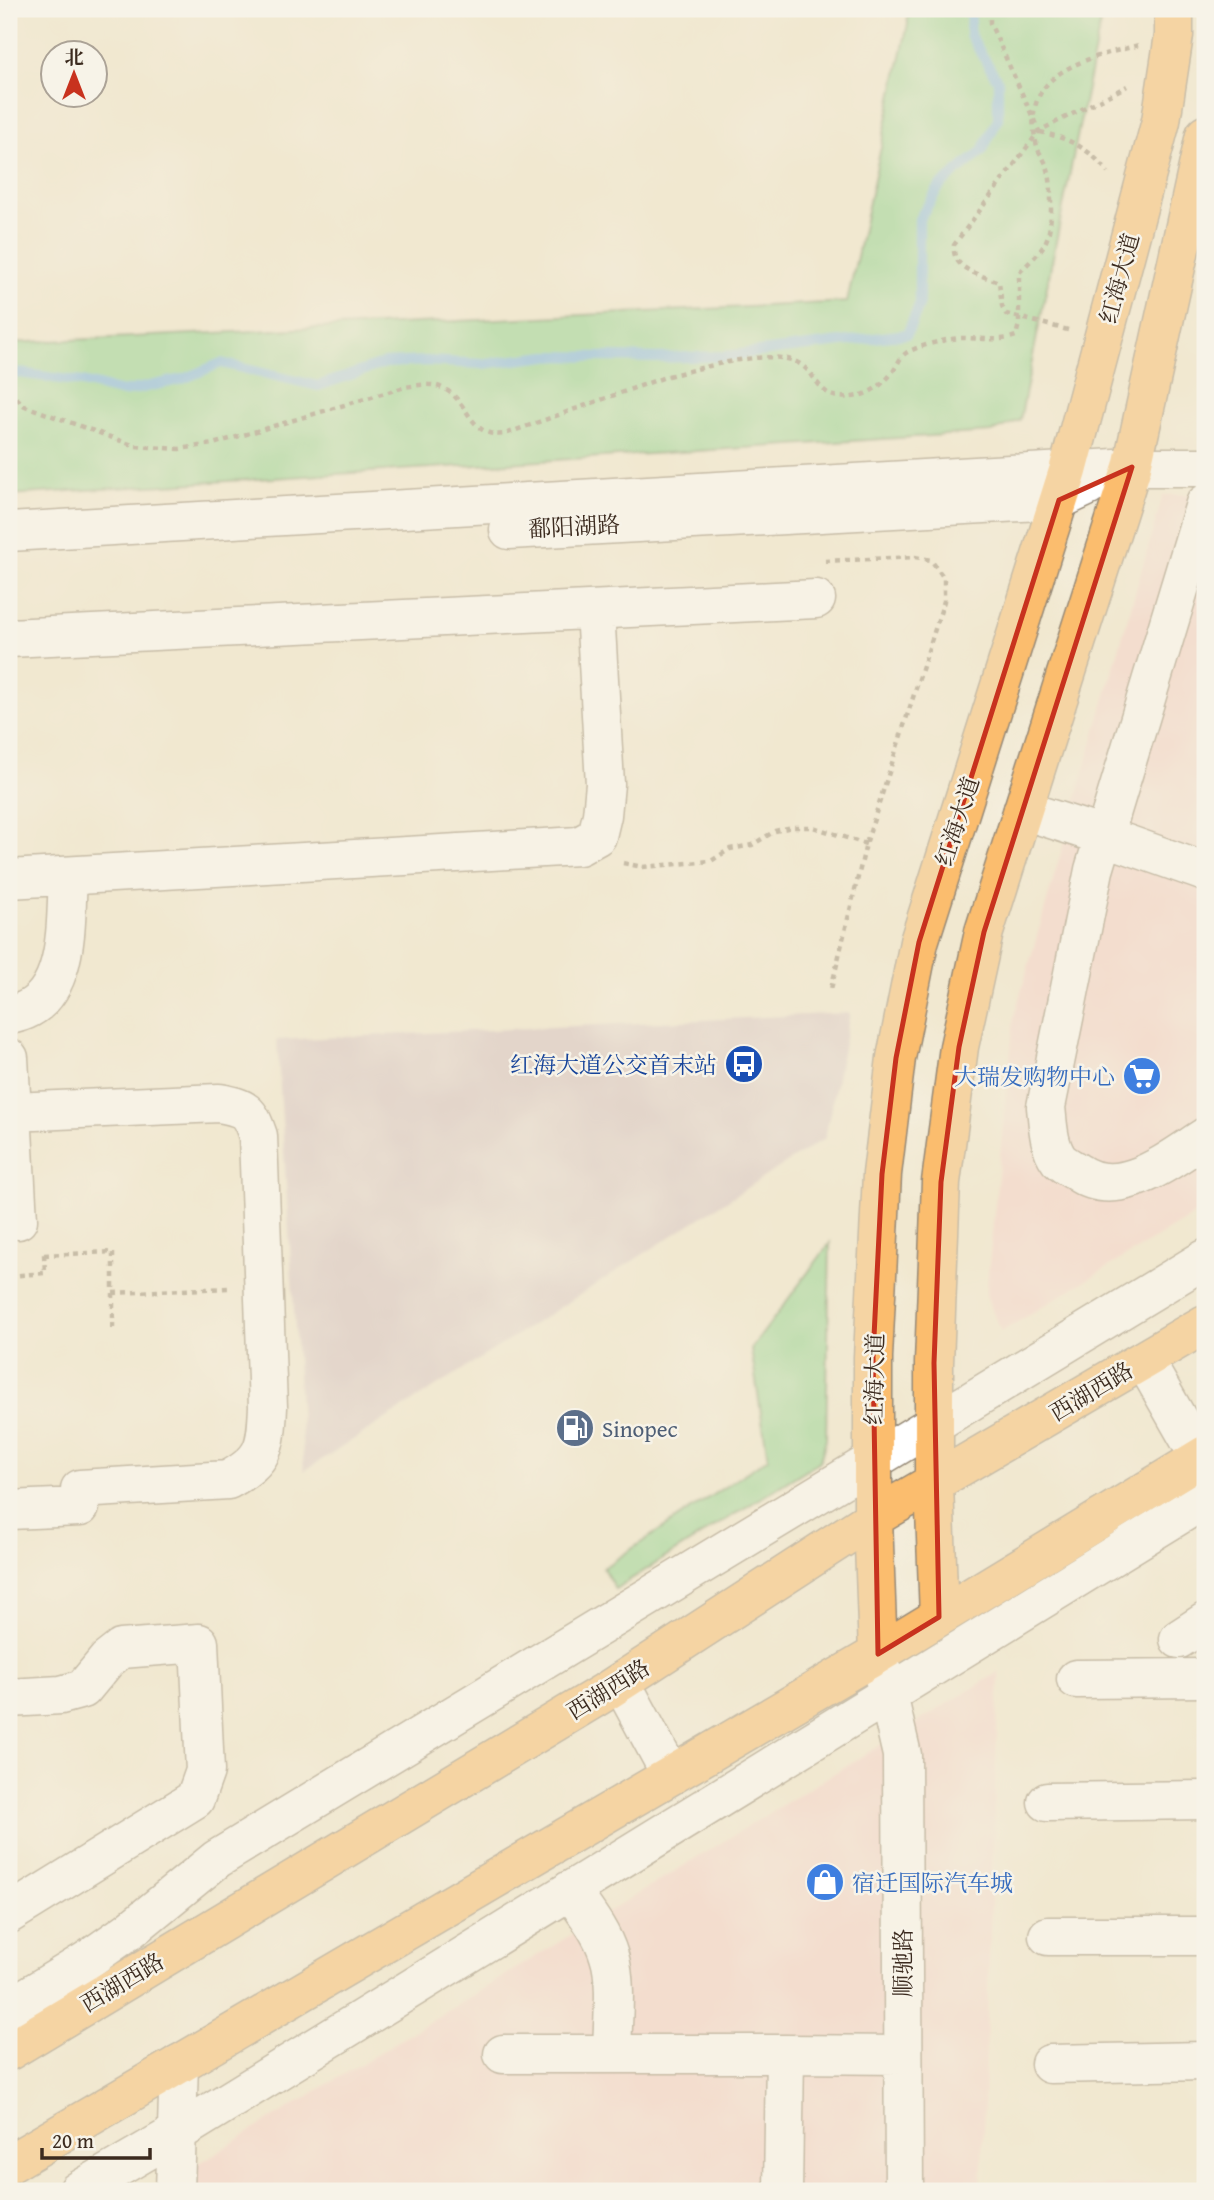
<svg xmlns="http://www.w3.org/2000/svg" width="1214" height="2200" font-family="'Gentium Book Plus','Noto Serif SC',serif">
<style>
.built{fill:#f7d0cc}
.industrial{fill:#d2bec3}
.green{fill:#8cd38e;stroke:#647e56;stroke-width:2}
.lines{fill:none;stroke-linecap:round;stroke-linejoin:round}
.stream{stroke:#71b2e5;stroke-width:10}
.minor-casing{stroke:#968977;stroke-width:41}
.major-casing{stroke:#968977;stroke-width:41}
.path{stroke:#968977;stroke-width:4.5;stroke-dasharray:5 5;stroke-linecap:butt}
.minor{stroke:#fff;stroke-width:38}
.major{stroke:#fbbd6e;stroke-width:38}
.path-bridge{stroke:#968977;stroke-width:4.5;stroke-dasharray:5 5;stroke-linecap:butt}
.marked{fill:none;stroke:#c8321e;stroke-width:5;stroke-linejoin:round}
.labels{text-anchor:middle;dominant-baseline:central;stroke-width:5;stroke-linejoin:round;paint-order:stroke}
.street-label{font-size:23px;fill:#3b2a1e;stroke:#f7f3e8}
.transit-label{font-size:23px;fill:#164399;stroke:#f7f3e8;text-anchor:end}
.shop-label{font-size:23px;fill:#366cbe;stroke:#f7f3e8;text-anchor:end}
.service-label{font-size:23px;fill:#4e5e75;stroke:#f7f3e8;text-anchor:start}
</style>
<rect width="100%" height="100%" fill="#f7f3e8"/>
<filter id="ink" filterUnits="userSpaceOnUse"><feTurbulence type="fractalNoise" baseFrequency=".0143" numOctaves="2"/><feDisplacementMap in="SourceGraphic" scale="14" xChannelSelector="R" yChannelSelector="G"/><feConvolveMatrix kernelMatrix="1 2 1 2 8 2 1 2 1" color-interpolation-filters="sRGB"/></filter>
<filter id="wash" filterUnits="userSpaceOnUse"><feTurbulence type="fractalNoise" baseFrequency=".00686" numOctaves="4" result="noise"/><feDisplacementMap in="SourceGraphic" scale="28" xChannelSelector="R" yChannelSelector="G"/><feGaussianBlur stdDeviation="1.57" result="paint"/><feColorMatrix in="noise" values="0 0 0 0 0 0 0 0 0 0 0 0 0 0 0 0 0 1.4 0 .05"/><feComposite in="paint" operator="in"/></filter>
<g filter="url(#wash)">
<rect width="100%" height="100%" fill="#f1e8d0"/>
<path class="built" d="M1205,494V1208L1001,1332L986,1295L1014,1017L1163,495Z
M999,1672L981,2189L1205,2183V2191H154Z"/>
<path class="industrial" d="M850,1013L825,1138L304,1471L277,1040Z"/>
<path class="green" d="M907,9H1103L1020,420L992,432L9,495V343L847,302L908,24Z
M830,1243L826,1439L820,1461L615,1589L603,1568L768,1458L751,1349Z"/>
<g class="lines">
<path class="stream" d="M9,376L19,373L82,382L123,392L183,379L221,363L318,386L385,363L426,361L482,364L547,356L657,358L726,356L907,334L919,306V219L940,186L982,151L998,119V81L970,35L971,9"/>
</g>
</g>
<g filter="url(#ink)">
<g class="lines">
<defs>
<path id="minor" d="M1205,504L1094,870L1046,1107C1048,1124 1048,1145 1059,1160C1064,1165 1072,1169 1077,1172C1119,1202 1169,1160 1205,1137
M509,530L1059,500L1089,486
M9,532L1132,467H1205
M9,638L816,599
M1023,810L1104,836L1205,872
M9,879L579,846L597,836L602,815L605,784L595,610
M9,1015C72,1005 65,923 68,876
M9,1058L18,1220
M1144,1360L1200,1458
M9,1510L80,1507V1489L228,1480C265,1460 266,1447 268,1407L258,1136C249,1110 246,1108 219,1103L12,1112
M1179,1639L1205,1622
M882,1669L902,1755L904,2191
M1076,1679L1205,1678
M621,1682L671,1775
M9,1698L61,1695L83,1689L107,1660L121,1649L199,1643L205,1771L195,1799L9,1914
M1047,1802L1205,1800
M570,1890C584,1910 602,1932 609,1956C618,1983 612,2025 612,2054
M1048,1936H1205
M9,2008L86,1961L130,1930L217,1859L1205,1259
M503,2054H785L783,2191
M785,2054L903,2055
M1050,2064L1205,2061
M78,2191L177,2133L1205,1499
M175,2191L179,2064"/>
<path id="major" d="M939,1617L934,1484V1363L941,1182L959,1047L984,932L1132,467L1205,135
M878,1654L873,1518V1357L882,1174L896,1058L919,942L1068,471L1161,121L1174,35V9
M9,2051L605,1692L873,1518L1205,1324
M9,2164L878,1654L1205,1455"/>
</defs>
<use href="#minor" class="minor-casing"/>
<use href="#major" class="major-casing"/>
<path class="path" d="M990,9V23L1039,131
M1040,132C1067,138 1091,148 1108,173
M1068,330L1006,314L1002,306L999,282C981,275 951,270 954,245L1039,131L1127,86
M9,391L25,406L135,446L179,449L213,444L405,387C418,385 432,382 444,389C469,400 469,439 505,434L668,376
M825,561L915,557L931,560L944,578V601L866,844L831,989
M623,863L643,867L711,861L730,849L752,845L775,831L792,827H813L866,844
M44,1255L113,1252V1331
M9,1276L45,1273L44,1254
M113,1293L228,1288"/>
<use href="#minor" class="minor"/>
<use href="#major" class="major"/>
<path class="path-bridge" d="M668,376C700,369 772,346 800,364C816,374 818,394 839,397C861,400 882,388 894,370C898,364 900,357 906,353C917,346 950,338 963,338C980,338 1001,342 1016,336L1019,324V273C1027,264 1038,255 1044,245C1050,235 1051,219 1051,208C1051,193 1052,174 1044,160C1042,155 1038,152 1037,146C1017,72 1085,59 1139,45"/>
</g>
</g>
<path d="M0 0H1214V2200H0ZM1132,467L984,932L959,1047L941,1182L934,1363L939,1617L878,1654L873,1357L882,1174L896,1058L919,942L1059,500Z" fill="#f1e8d0" fill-opacity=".55" fill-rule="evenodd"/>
<path class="marked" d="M1132,467L984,932L959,1047L941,1182L934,1363L939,1617L878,1654L873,1357L882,1174L896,1058L919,942L1059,500Z"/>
<defs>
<symbol id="bus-disc" viewBox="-11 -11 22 22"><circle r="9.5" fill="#1a4fb4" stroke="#f7f3e8"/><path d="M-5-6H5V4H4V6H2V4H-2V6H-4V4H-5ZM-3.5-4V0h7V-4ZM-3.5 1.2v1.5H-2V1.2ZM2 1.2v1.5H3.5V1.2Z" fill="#fff"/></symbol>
<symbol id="supermarket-disc" viewBox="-11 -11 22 22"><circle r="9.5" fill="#3f7fe0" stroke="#f7f3e8"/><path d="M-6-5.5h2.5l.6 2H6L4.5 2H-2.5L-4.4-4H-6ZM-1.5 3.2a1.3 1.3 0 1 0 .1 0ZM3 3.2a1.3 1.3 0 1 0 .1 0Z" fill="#fff"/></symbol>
<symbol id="fuel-disc" viewBox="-11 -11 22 22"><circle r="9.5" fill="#5c6f8a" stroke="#f7f3e8"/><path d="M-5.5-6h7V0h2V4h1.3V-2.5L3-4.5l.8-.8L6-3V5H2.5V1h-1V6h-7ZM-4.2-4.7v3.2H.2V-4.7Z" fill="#fff"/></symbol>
<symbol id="shop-disc" viewBox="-11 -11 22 22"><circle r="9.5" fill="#3f7fe0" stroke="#f7f3e8"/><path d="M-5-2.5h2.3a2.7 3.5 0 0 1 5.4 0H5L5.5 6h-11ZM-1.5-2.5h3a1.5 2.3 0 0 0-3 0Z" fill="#fff"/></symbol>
</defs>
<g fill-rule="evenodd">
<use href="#bus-disc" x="722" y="1042" width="44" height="44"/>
<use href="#supermarket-disc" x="1120" y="1054" width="44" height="44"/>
<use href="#fuel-disc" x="553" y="1406" width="44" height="44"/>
<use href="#shop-disc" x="803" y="1860" width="44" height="44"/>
</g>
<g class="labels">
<g class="street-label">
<text transform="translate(1119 278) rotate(-75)">红海大道</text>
<text transform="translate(574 526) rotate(-3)">鄱阳湖路</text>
<text transform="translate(957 821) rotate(-72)">红海大道</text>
<text transform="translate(874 1379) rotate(-89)">红海大道</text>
<text transform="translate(1091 1391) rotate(-31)">西湖西路</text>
<text transform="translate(608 1689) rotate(-32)">西湖西路</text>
<text transform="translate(902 1963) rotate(-90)">顺驰路</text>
<text transform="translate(122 1982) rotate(-31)">西湖西路</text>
</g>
<g class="transit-label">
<text x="717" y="1064">红海大道公交首末站</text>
</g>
<g class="shop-label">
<text x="1115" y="1076">大瑞发购物中心</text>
<text x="852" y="1882" text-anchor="start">宿迁国际汽车城</text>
</g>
<g class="service-label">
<text x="602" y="1428">Sinopec</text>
</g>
</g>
<rect width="1214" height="2200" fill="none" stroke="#f7f3e8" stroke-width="35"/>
<g transform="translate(74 74)"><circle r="33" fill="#f7f3e8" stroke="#aca397" stroke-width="2"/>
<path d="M0-5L12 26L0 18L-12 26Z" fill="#c8321e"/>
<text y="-10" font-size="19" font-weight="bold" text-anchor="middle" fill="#3b2a1e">北</text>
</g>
<path d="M42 2148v10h108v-10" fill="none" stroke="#3b2a1e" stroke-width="3.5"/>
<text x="52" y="2148" font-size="21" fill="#3b2a1e" stroke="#f7f3e8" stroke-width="5" paint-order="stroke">20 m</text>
</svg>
